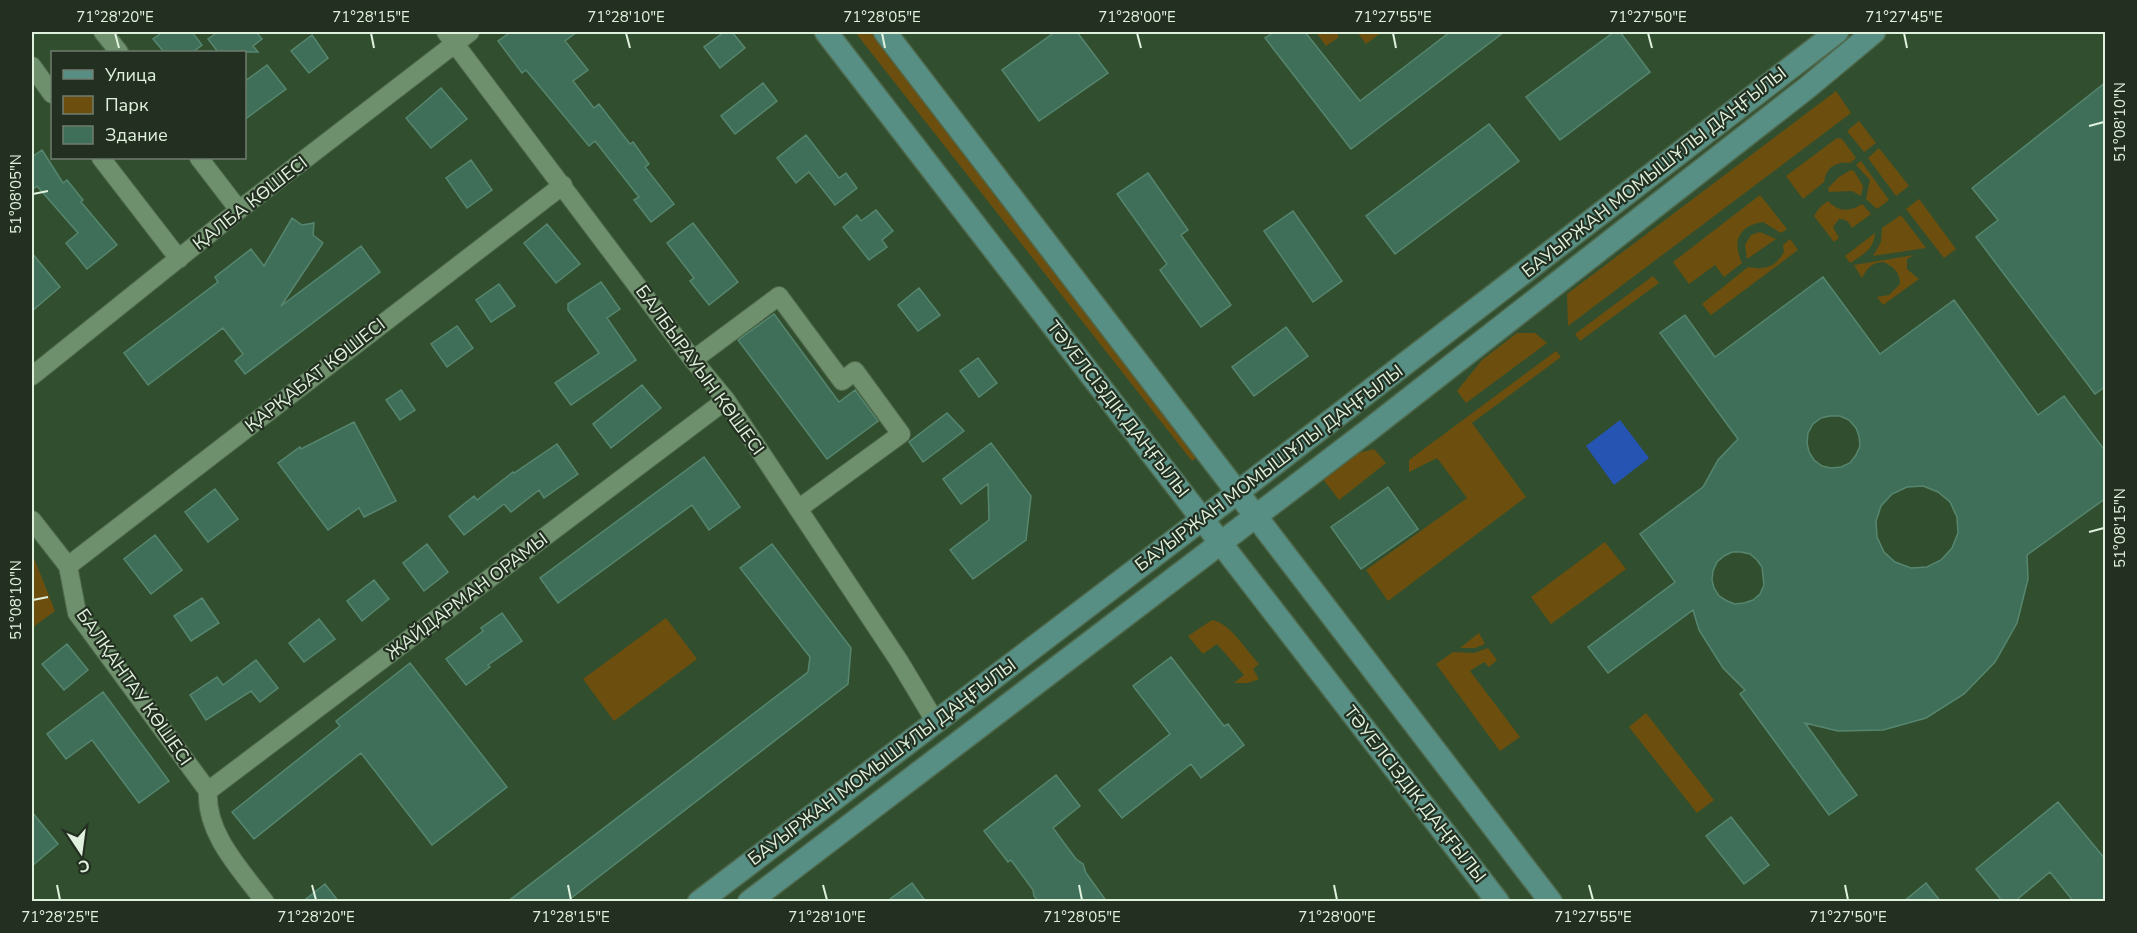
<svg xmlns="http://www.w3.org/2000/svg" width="2137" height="933" font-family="'Nunito Sans',sans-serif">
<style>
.green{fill:#6c4f0e}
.water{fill:#2654b2}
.building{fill:#3f6f58;stroke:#56866f;stroke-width:1.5;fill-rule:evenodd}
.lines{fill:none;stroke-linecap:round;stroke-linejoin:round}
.minor-casing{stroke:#4f694d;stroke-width:20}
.major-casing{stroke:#4f694d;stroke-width:25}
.minor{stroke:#6f906c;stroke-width:18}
.major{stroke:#578f84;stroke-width:22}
.ticks{fill:none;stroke:#e0f2de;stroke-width:2}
.labels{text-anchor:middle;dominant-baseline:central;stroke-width:4.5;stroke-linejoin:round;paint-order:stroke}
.street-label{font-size:18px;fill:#e0f2de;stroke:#233021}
.neatline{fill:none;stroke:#e0f2de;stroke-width:2}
.ticks-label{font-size:15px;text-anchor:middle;fill:#e0f2de}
</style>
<rect width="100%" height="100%" fill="#314f2e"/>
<path class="green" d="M855,32H871L1202,453L1192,461Z
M1316,32H1336L1339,37L1326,46Z
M1357,32H1382L1366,44Z
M1836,91L1851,113L1568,326L1567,294Z
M1859,121L1876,143L1864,152L1847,131Z
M1837,138L1842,139L1856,158L1850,163C1836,161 1826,167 1824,182L1803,199L1786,176Z
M1879,148L1909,186L1896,196L1868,158Z
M1861,161L1889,200L1877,209L1866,199L1870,180L1856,165Z
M1851,170L1854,171L1863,186L1861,196L1852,191L1829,192L1828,188L1839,177Z
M1760,195L1787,229L1781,233L1763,222C1738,226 1732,241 1742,263L1724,277L1715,265L1689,284L1673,262Z
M1919,199L1956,249L1944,258L1906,209Z
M1828,201C1838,212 1850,212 1862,204L1871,214L1852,228C1848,221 1846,219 1839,219L1833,227L1839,238L1834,242L1814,216L1820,207Z
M1901,215L1926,248L1873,256L1881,242L1882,228Z
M1760,232L1776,239L1747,259L1745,245L1751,235Z
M1875,233C1874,250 1862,255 1850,263L1845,256Z
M1790,239L1798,250L1711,315L1702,304L1748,267C1765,270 1775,268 1784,252L1783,245Z
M1914,255L1907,259V269L1919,279L1883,305L1877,297L1889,295L1900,284C1900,272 1893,266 1883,262C1871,263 1867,268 1862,278L1854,265Z
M1653,276L1659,283L1580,341L1575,334Z
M1517,333H1535L1547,343L1466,403L1457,391L1482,360Z
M1556,351L1561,357L1472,423L1526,497L1388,601L1366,570L1467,498L1437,458L1409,472V460Z
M1374,449L1386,463L1339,500L1323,479L1359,453Z
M1605,542L1626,569L1551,624L1531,597Z
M32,553L55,611L32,628Z
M666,618L697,659L614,721L583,679Z
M1212,620C1229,622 1247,651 1259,664L1253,669L1259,679L1248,683H1234L1244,675L1217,644L1203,654L1188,636Z
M1479,633L1485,644L1475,648H1460Z
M1488,648L1497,660L1489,667L1484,662L1470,671L1520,737L1500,751L1436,664L1453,652L1474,653Z
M1646,713L1714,800L1697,813L1629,727Z"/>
<path class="water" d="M1620,420L1649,458L1614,485L1586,446Z"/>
<path class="building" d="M163,32H192L202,45L193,52H164L153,39Z
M218,32H256L262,39L253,46L258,52H218L208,39Z
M511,32H577L565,41L588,70L573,81L594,108L599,104L630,144L633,142L649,164L645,167L674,204L651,222L634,200L639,197L595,141L589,146L526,70L522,73L498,41Z
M724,32H732L745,48L720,68L704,47Z
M1055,32H1077L1108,73L1039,121L1002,70Z
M1274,32H1305L1360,101L1450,32H1504L1351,149L1265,38Z
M1614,32H1620L1650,72L1560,140L1526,97Z
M312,35L328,58L309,73L291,51Z
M267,65L286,89L244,120V82Z
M2106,82V386L2095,394L1976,237L1998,220L1972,188Z
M763,83L777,101L735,134L721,116Z
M441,88L467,119L431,148L406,118Z
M1489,124L1519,161L1395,254L1366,216Z
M806,135L839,178L846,173L857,188L835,205L809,172L796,183L777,158Z
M42,150L63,183L67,180L83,200L81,202L117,245L87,269L66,243L78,233L37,186L32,190V157Z
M471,160L492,190L467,208L446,178Z
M1148,173L1188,230L1181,235L1231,305L1201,327L1160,270L1167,264L1117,194Z
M876,210L893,231L882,240L887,247L869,260L843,227L857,215L861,221Z
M1293,211L1342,281L1313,302L1264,231Z
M292,218L302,225L314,223L313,235L323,243L281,306L361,246L380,272L245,374L235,361L243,354L223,328L148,385L124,353L218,282L215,277L251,249L264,266Z
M693,223L738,282L709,305L690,281L694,278L667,243Z
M547,224L580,264L556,283L524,243Z
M32,253L60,287L32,311Z
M1823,277L1880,354L1954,300L2038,415L2064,396L2106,452V498L2027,555L2028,579L2017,623L1995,662L1964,694L1926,718L1883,730L1838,731L1805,723L1857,795L1829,815L1740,694L1745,690L1723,668L1699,630L1693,610L1608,673L1588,647L1675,582L1640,534L1703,487L1718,460L1738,439L1660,333L1685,315L1715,357ZM1830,416H1840L1849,420L1856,428L1859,436L1860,446L1856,455L1850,463L1841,467L1831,468L1822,466L1814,460L1809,452L1807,443L1808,433L1813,424L1821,418ZM1923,486L1938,492L1950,502L1957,517L1958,533L1952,548L1941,560L1927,567L1911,568L1895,562L1884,552L1877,537L1876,521L1881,506L1892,494L1907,487ZM1732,552H1741L1750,554L1757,560L1762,567L1764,585L1760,594L1753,600L1744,603L1735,604L1727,601L1719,596L1714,588L1712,580L1713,571L1717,562L1724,556Z
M601,282L620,309L607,318L636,360L571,405L555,383L599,353L568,310V304Z
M499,284L515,306L491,322L476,300Z
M919,288L940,315L918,331L898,305Z
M774,314L839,402L855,390L878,421L827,459L738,340Z
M457,326L473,348L447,367L431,344Z
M1286,327L1308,356L1254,396L1232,367Z
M978,358L997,383L979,397L960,371Z
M642,385L661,408L611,448L593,424Z
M401,390L415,410L400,420L386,400Z
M947,413L964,431L923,462L909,442Z
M354,422L396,501L364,517L359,508L328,530L278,463L300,447L301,449Z
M991,443L1031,496L1026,540L973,579L950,550L989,520L988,484L961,504L943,479Z
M557,444L578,474L544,498L539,490L511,512L504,504L464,535L449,516L474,496L477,500L513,472L514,473Z
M704,457L740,507L709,530L692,505L558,603L540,578Z
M1388,487L1418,529L1361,569L1331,527Z
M215,489L238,519L208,542L185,512Z
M155,535L182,570L151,594L124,559Z
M427,544L448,572L424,591L403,563Z
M772,544L851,648L848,684L566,902H507L808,672L810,657L740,568Z
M374,580L389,599L362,621L347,601Z
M202,598L219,623L191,641L174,616Z
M502,613L522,641L488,665L490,667L466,685L446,659L483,631L481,628Z
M319,619L335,639L304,662L289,643Z
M67,644L88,670L64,690L42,664Z
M1171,657L1224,726L1228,724L1244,745L1201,778L1191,764L1122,818L1099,790L1170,734L1133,686Z
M256,660L278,688L260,702L251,691L206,720L190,695L217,677L223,685Z
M410,663L507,787L432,845L361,753L254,839L232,812L340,726L336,721Z
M103,692L169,781L139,803L92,740L66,759L47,734Z
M1056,775L1080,806L1053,828L1076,859L1083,864L1086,873L1107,902H1039L1034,896L1033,890L1011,860L1008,862L984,831Z
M2058,802L2106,860V902H2074L2050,872L2014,902H2003L1976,869Z
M32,812L58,844L32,866Z
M1731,817L1769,865L1744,884L1706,836Z
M912,883L926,902H886Z
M1926,883L1941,902H1903Z
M325,884L339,902H302Z"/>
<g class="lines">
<defs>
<path id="minor" d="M103,32L119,52
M446,32L693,360L726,400L899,661L935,721
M32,66L52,94
M101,158L179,259
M199,158L239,210
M693,360L779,296L842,381L855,371L901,434L798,509
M32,376L239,210L470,32
M32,520L68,566L77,613L208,791
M68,566L563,185
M208,791L726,400
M208,791C205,833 241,870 265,902"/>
<path id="major" d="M826,32L1498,902
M885,32L1551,902
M699,902L1238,492L1837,32
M749,902L1369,430L1808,87L1874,32"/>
</defs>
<use href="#minor" class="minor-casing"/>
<use href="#major" class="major-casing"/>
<use href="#minor" class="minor"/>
<use href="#major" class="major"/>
</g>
<path class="ticks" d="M115,33L119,48M371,33L374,48M626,33L630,48M882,33L885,48M1137,33L1141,48M1393,33L1396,48M1648,33L1652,48M1904,33L1907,48M2089,126L2104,122M33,194L48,191M2089,532L2104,528M33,600L48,597M57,885L60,900M312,885L316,900M568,885L571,900M823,885L827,900M1079,885L1082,900M1334,885L1337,900M1589,885L1593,900M1845,885L1848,900"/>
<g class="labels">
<g class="street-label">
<text transform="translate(1654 172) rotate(-38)">БАУЫРЖАН МОМЫШҰЛЫ ДАҢҒЫЛЫ</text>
<text transform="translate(250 203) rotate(-38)">ҚАЛБА КӨШЕСІ</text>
<text transform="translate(700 370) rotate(54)">БАЛБЫРАУЫН КӨШЕСІ</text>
<text transform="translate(315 375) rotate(-38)">ҚАРҚАБАТ КӨШЕСІ</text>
<text transform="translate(1118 409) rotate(52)">ТӘУЕЛСІЗДІК ДАҢҒЫЛЫ</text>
<text transform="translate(1269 468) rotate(-37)">БАУЫРЖАН МОМЫШҰЛЫ ДАҢҒЫЛЫ</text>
<text transform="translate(467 596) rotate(-37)">ЖАЙДАРМАН ОРАМЫ</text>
<text transform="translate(134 687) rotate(55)">БАЛҚАНТАУ КӨШЕСІ</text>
<text transform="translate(882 762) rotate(-37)">БАУЫРЖАН МОМЫШҰЛЫ ДАҢҒЫЛЫ</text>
<text transform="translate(1415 794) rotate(52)">ТӘУЕЛСІЗДІК ДАҢҒЫЛЫ</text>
</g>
</g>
<rect width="2137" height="933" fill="none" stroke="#233021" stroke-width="66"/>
<rect x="51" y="51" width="195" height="108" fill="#233021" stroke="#6f7e6d" stroke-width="1.5"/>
<rect x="63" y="70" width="30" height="9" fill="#578f84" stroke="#6f7e6d" stroke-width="1.5"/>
<text x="105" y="81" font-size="18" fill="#e0f2de">Улица</text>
<rect x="63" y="96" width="30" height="18" fill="#6c4f0e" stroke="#6f7e6d" stroke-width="1.5"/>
<text x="105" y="111" font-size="18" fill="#e0f2de">Парк</text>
<rect x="63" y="126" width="30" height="18" fill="#3f6f58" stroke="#6f7e6d" stroke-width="1.5"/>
<text x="105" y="141" font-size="18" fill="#e0f2de">Здание</text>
<g transform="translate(81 852) rotate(167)" stroke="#233021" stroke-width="4.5" paint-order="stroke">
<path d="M0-4.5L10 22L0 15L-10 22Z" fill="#e0f2de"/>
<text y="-9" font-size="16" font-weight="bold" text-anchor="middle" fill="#e0f2de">С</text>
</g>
<rect x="33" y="33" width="2071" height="867" class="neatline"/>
<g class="ticks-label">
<text x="115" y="22">71°28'20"E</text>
<text x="371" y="22">71°28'15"E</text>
<text x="626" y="22">71°28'10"E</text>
<text x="882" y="22">71°28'05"E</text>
<text x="1137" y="22">71°28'00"E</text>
<text x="1393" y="22">71°27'55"E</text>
<text x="1648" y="22">71°27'50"E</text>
<text x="1904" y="22">71°27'45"E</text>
<text transform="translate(2120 122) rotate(-90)" y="5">51°08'10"N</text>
<text transform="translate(16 194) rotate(-90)" y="5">51°08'05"N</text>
<text transform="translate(2120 528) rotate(-90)" y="5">51°08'15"N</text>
<text transform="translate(16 600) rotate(-90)" y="5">51°08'10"N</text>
<text x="60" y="922">71°28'25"E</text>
<text x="316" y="922">71°28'20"E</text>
<text x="571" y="922">71°28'15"E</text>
<text x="827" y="922">71°28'10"E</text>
<text x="1082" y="922">71°28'05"E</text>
<text x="1337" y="922">71°28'00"E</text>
<text x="1593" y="922">71°27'55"E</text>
<text x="1848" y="922">71°27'50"E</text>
</g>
</svg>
